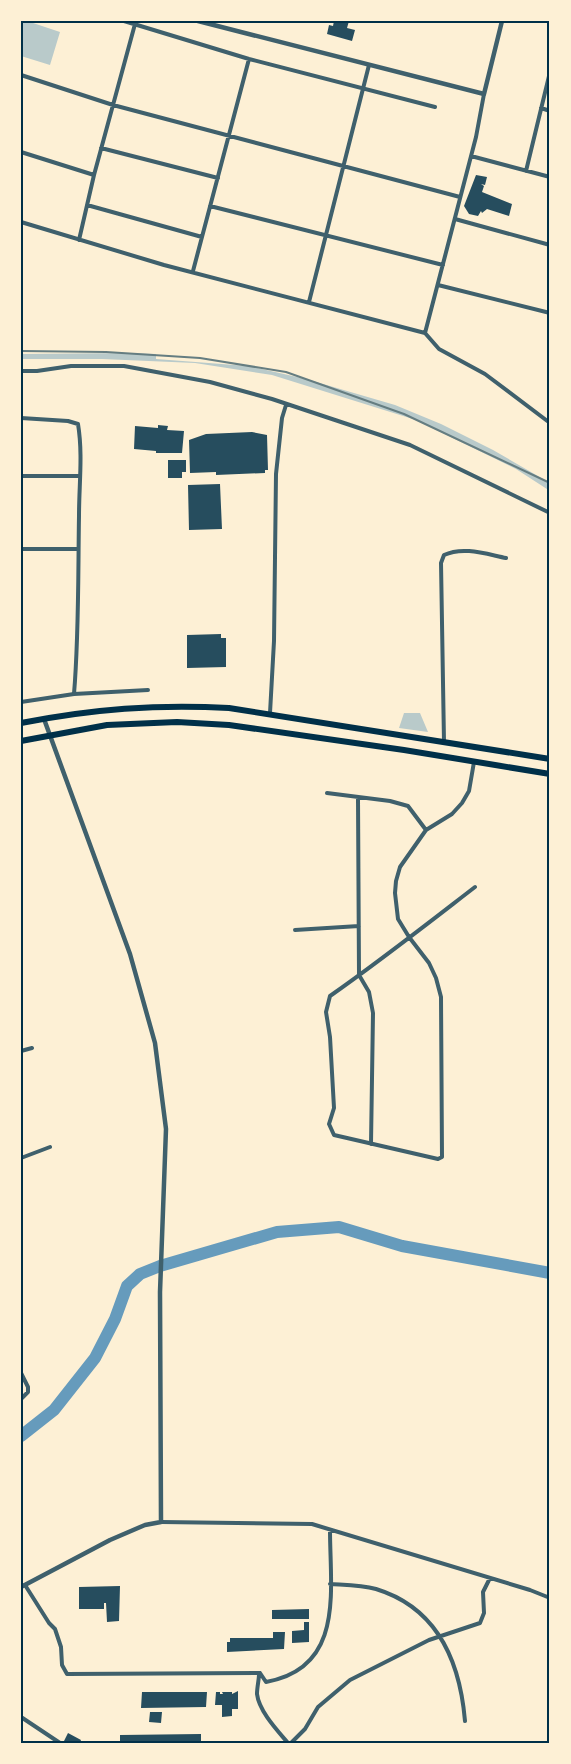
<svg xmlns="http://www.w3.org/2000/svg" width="571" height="1764" font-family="'PT Sans',sans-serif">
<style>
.green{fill:#b9caca}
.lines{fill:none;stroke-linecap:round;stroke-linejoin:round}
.river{stroke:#669bbc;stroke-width:12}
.building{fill:#264d5e}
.minor{stroke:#3f606c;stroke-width:4}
.tertiary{stroke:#3f606c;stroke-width:4.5}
.primary{stroke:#003049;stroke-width:6}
.rail{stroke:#657d81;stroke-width:2}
.neatline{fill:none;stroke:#003049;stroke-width:2}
</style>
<rect width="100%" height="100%" fill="#fdf0d5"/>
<path class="green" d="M21,21H27L60,32L50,65L21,56Z
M125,353L156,354V359L248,366L306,379L395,405L441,424L493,450L550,483V491L516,469L416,420L272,375L195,363L102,359H21V354Z
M404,713H420L428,732L399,728Z"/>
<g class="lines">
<path class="river" d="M21,1436L54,1410L95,1358L115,1319L127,1286L140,1274L160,1266L277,1232L339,1227L402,1246L550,1273"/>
</g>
<path class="building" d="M334,21H349L347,28L355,30L352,41L327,34L329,25L333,26Z
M476,175L487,177L485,185L481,184L484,186L482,192L512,204L509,216L487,209L482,213L481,211L478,216L469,214L464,206Z
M158,425L168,426L167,430L184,431L182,453H156V451L134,449L135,426L158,428Z
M252,432L267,435L268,470H265V473L216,475V472L190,473L189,440L206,434Z
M168,460H186V472H182V478H168Z
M220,484L222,529L189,530L188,485Z
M221,634V638H226V667L187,668V635Z
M120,1586L119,1621L107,1622L106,1603H104V1609H79V1587Z
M309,1609V1619H272V1610Z
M304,1622H309V1642L292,1643V1631L304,1630Z
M273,1632H285L284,1649L227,1652V1642H230V1638H273Z
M238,1691V1709H232V1716L222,1717V1705H215L216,1692H220V1694H223L222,1692H232V1694Z
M142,1692H207L206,1707L141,1708Z
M150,1712H162L161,1723L149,1722Z
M68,1733L81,1740L80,1743H68L64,1741Z
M201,1734V1743H120V1735Z"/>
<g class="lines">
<path class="minor" d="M124,21L249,59L435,107
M21,75L113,105L460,197
M541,108L550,111
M101,148L218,178
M21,152L94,175
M471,156L550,177
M526,171L550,72
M87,205L202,237
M210,206L443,265
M455,219L550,245
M21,222L164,265L425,333
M79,240L94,175L135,24
M193,271L249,59
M438,285L550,313
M309,302L369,65
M425,333L476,137L484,94
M425,333L439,349L485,374L550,423
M21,371H37L71,366H124L210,382L272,399L410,445L550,513
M21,418L68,421L78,424C83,454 79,485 79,516C78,575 79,635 74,694
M21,476H79
M21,549H78
M21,702L74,694L148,690
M270,713L274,641L276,474L282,418L286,405
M444,742L441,563L444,555C463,546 486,554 506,558
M474,762L469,791L462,803L452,814L426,830L400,867L396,881L395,893L398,919L409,937L429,963L436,978L441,997L442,1157L438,1159L334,1135L329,1124L334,1108L330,1037L326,1012L330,996C380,961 427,924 475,887
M327,793L390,801L408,806L426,830
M358,798L359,975L369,992L373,1013L371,1144
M295,930L359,926
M21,1051L32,1048
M21,1158L50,1147
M21,1373L28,1387V1392L21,1399
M161,1522L312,1524L530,1590L550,1598
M330,1584C345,1585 361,1585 376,1589C438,1608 460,1662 465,1721
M25,1585L49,1623L55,1629L61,1647L62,1665L67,1674L260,1673
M260,1673L266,1682C345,1668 330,1591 330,1530
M259,1674C259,1680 257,1687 257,1694C259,1711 277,1730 288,1743
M21,1717L60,1743
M291,1743L305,1729L318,1707L350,1680L429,1640L480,1623L484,1613L483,1592L490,1578"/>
<path class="tertiary" d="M198,21L484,94L502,21
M21,1587L110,1540L145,1525L161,1522L160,1292L166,1129L155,1043L130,954L44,719"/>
<path class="primary" d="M21,723C93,709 156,704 229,708L550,759
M21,741L107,725L177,722L229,725L404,750L550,774"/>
<path class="rail" d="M21,351L106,352L200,358L286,372L404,414L550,483"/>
</g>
<rect width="571" height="1764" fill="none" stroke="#fdf0d5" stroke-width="45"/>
<rect x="22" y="22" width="526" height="1720" class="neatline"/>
</svg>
